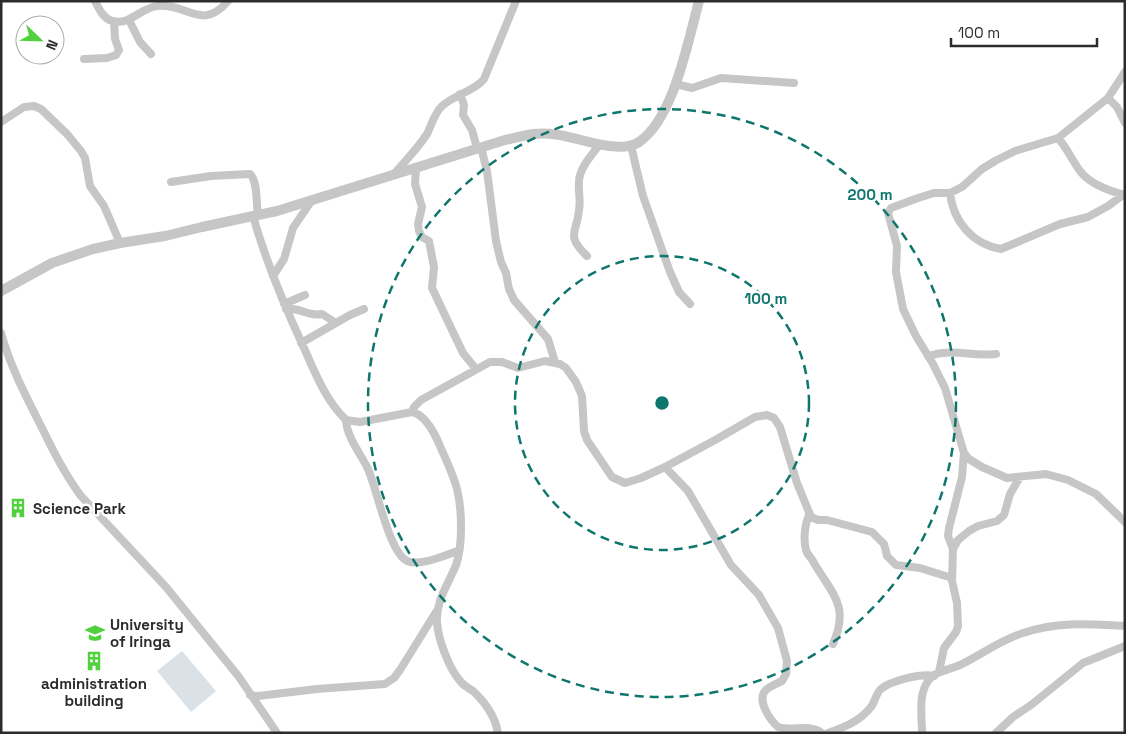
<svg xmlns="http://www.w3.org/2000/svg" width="1126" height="734" font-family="'Space Grotesk',sans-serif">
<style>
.park{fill:#dae2e8}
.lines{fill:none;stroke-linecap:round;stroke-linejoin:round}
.minor{stroke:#c6c6c6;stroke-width:8}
.tertiary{stroke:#c6c6c6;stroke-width:10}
.ring{fill:none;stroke:#0f766e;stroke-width:2.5;stroke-dasharray:9 6}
.labels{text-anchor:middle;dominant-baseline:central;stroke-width:5;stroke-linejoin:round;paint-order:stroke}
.poi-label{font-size:15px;font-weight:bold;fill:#2c2c2c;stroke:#fff;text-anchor:start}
.centre{fill:#0f766e;stroke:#fff;stroke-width:2.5}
.ring-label{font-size:15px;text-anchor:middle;font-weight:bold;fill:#0f766e;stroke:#fff;stroke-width:5;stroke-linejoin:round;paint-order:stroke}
</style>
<rect width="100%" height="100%" fill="#fff"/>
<path class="park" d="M182,651L216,691L191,712L157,671Z"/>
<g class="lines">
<path class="minor" d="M95,1C99,9 103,18 112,21C130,26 141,7 158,6C187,3 202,32 228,1
M129,20L140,42L151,54
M84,59L107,58L116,55L119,50L115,39L114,21
M1125,72L1108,98L1058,138L1015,151L995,161L982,169L962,187L950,193H934L918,198L891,208L888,213L897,246L896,272L903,309L916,336L933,364L945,388L961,443L964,453L969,459L982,467L1007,478L1046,474L1068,480L1096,494L1125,522
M676,84L692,88L721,78L794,83
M460,94L464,105L463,115L472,130L477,148
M1108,98L1117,107L1125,123
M1,122L24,107L34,106L41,109L67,134L81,151L85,158L90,186L104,206L120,243
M1058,138C1067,148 1072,160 1080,171C1090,184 1109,191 1125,195
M631,146L643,196L670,272L679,292L690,304
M481,147L487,171L496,241L501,262L506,273L509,289L514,300L548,339L555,362
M416,169L415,184L422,207L418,224L419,231L422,237L429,241L434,267L432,288L463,353L476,369
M395,173C406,160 418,148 427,134C432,124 434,114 442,106C454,95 476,90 484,79L516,1
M171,182L211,176L250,174C258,181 256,204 258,215
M950,193C953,221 972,244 1001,249L1060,224L1088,217L1108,206L1123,195
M253,216C266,262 284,305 304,348C315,373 326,401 346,420L360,422L412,412C426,415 435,434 440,446C446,460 453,474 457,489C462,508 463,546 456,565C448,585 436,600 437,622C438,639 449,669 461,682C464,686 469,688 473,691C486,703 495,716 498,733
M587,256C565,235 577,233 579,210C581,200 578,191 579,182C579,168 592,155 600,144
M273,276L284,259L293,228L312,200
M284,304L305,295
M286,309C302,307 306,317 322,314L336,323
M1,333C11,369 28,400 44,432C55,455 66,476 81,496L166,587L239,677L277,733
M301,343L350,315L364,309
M928,356C955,348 970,357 996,354
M412,412L414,407L421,400L490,362H502L518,368L545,361L560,364L566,368L576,382L582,396L584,431L587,440L612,477L625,483L641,478L665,467L717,439L755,417L767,415L774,418L780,427L797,483L811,517L818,520H827L872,532L884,544L887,556L896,565L920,568L952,578
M346,420C347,438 361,454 368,469C377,489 389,552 407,561C421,567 446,554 459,551
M665,467L688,491L731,565L759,595L778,628L787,661L786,674L782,681C777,684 769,686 765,691C757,701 770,720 778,727C793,732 807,723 822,733
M809,515C805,524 803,540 806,550C807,555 812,558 814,563C832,594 850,605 833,644
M953,549L948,536L949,528L962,477L964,453
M939,672L944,648L956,632L958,626L957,603L952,581L953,549L958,540L969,531L978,526L997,521L1004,515L1010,494L1020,477
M250,695L258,696L317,689L385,684L394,678L400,670L436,612
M828,733C845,727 860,721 871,707C875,702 876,693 881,689C890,681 921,673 934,676
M922,733C922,716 918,695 928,681C936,670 951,670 962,664C982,654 1001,640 1023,633C1058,621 1089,624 1125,626
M996,733L1013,717L1031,705L1083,663L1125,646"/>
<path class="tertiary" d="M1,291L52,263L93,249L120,243L165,236L202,227L277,211L505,140C514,138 525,135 534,134C559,131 585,143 609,146C619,147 630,148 639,142C674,118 688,41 699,1"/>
</g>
<g class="ring">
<circle cx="662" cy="403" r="147"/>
<circle cx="662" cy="403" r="294"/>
</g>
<defs>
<symbol id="building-bare" viewBox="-9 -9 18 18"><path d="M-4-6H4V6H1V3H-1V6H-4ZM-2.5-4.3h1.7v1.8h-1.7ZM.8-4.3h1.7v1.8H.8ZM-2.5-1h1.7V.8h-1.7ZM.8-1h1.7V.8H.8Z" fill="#52d13f" stroke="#fff" stroke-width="2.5" paint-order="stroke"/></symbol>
<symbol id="university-bare" viewBox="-9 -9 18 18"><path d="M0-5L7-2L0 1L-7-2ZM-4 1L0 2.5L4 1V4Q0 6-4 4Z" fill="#52d13f" stroke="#fff" stroke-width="2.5" paint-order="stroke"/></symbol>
</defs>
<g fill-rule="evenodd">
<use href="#building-bare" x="4" y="494" width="28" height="28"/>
<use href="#university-bare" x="81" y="619" width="28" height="28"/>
<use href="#building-bare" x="80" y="647" width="28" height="28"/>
</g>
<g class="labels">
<g class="poi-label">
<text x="33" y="508">Science Park</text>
<text x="110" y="624">University<tspan x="110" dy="17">of Iringa</tspan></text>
<text x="94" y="683" text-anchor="middle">administration<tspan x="94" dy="17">building</tspan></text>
</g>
</g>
<circle cx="662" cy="403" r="8" class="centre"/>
<g class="ring-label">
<text x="870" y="200">200 m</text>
<text x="766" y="304">100 m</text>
</g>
<rect width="1126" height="734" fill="none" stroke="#2c2c2c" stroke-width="5"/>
<g transform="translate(40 40) rotate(113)"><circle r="24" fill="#ffffff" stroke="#ababab"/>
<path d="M0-4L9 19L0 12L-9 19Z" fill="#52d13f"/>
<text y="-8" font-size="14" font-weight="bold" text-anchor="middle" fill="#2c2c2c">N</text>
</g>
<path d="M951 38v8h146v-8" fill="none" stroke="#2c2c2c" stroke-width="2.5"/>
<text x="958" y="38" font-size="15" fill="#2c2c2c" stroke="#ffffff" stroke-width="4" paint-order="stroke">100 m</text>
</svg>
